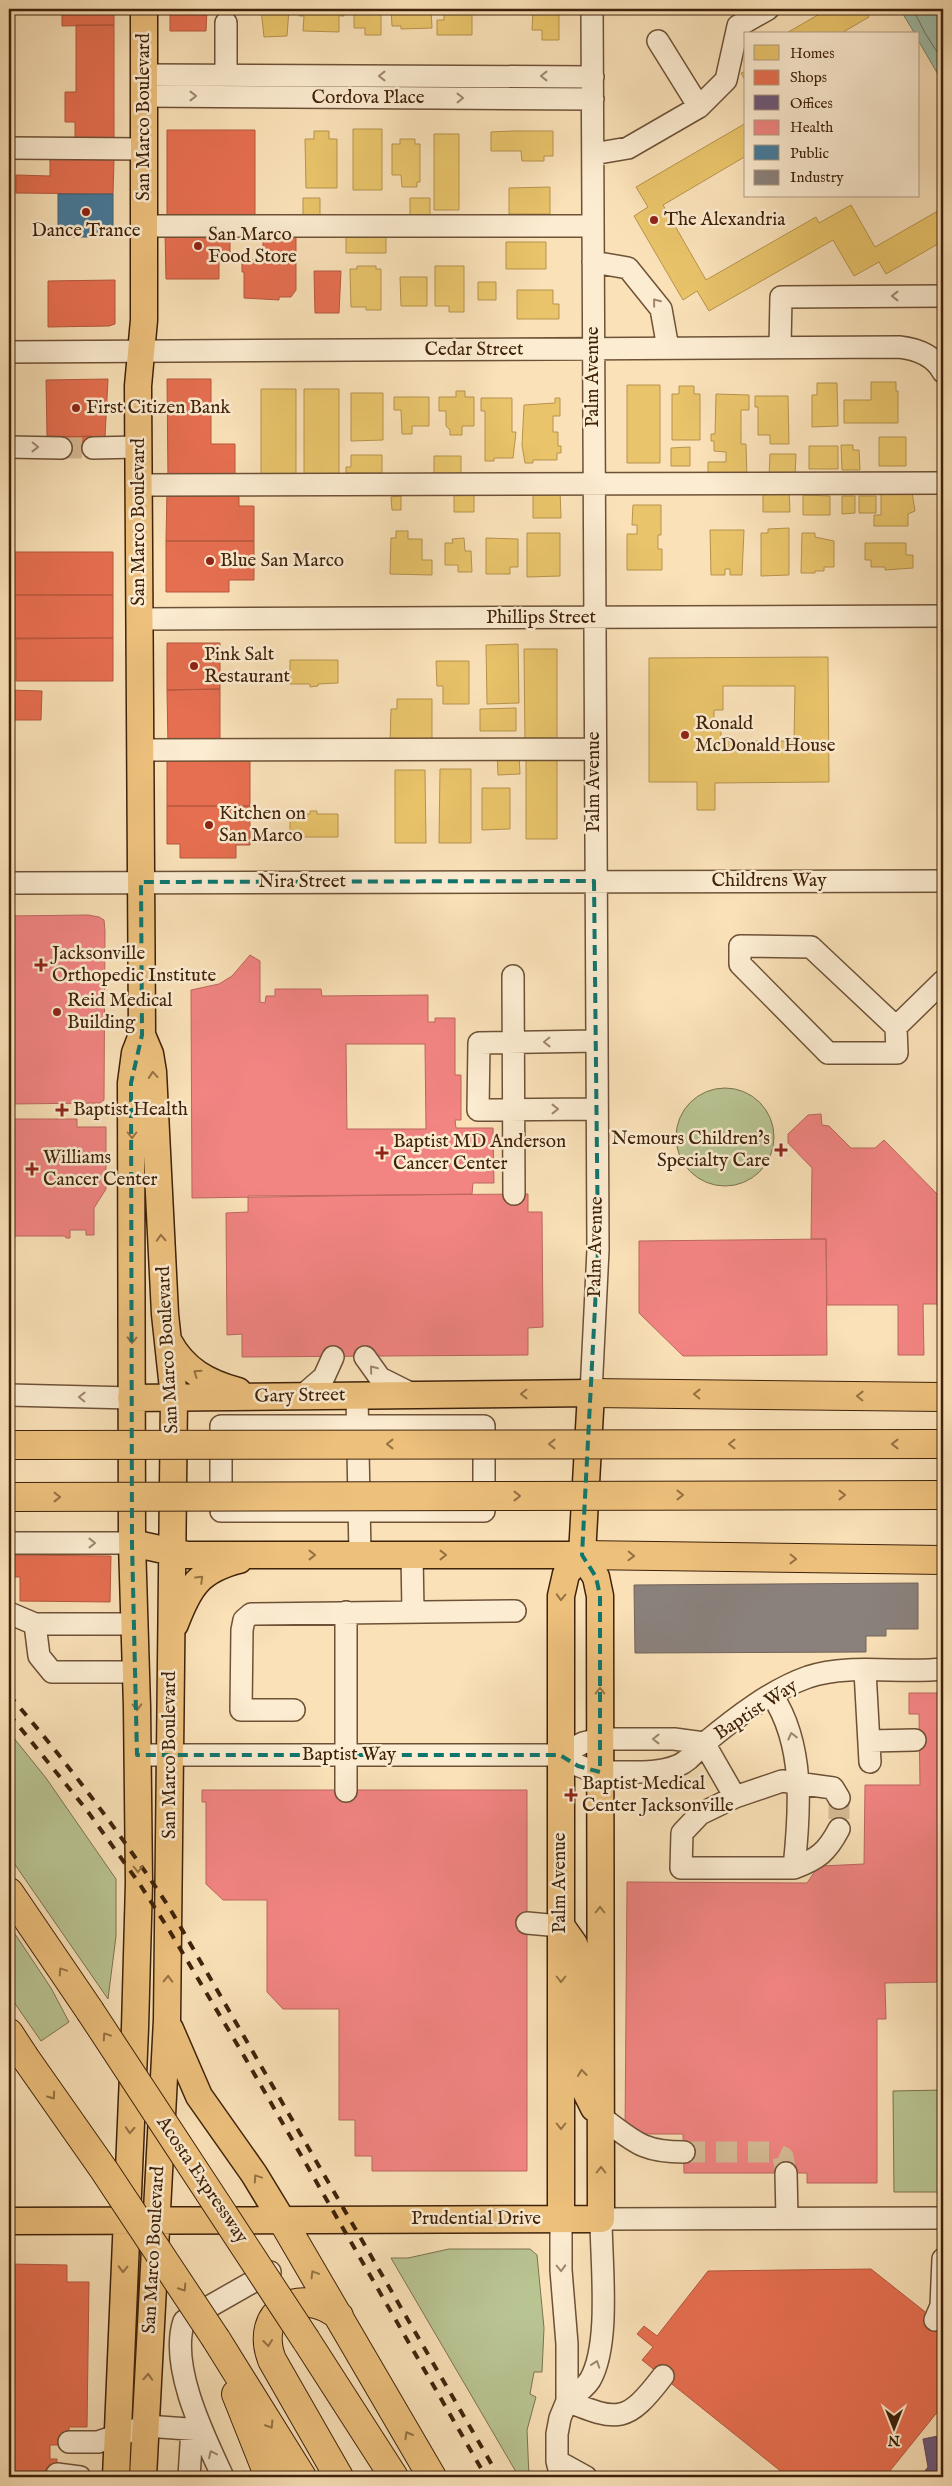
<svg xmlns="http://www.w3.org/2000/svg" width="952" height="2486" font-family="'IM FELL English',serif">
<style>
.green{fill:#b9c493;stroke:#7c734e}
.water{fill:#9fbeaa;stroke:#79806a}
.homes{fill:#e9c46a;stroke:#b6934d;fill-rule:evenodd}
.shops{fill:#e76f51;stroke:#b5583c}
.offices{fill:#6d597a;stroke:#5f4858}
.health{fill:#f28482;stroke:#bc675e;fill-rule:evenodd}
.public{fill:#457b9d;stroke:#436071}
.industry{fill:#8a817c;stroke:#74645a}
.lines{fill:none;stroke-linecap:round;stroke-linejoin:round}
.shore{stroke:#6f705a;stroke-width:1}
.minor-tunnel{stroke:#d5bb95;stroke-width:21;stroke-dasharray:21 11;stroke-linecap:butt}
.minor-casing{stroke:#6e5236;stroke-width:24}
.major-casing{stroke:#3f220a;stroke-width:29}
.highway-casing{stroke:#3f220a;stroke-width:30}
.minor{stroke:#fcecd1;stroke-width:21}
.major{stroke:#edc07c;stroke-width:26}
.highway{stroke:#edc07c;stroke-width:28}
.rail{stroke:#3f220a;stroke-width:4;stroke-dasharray:9 9;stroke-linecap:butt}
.highway-bridge-casing{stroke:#3f220a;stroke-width:30;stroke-linecap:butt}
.highway-bridge{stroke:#edc07c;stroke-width:28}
.oneway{stroke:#9e876e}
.oneway2{stroke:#967143}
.marked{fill:none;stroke:#0f766e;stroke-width:4;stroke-dasharray:10 6;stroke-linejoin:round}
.poi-dot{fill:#8f2418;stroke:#fcecd1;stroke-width:2}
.labels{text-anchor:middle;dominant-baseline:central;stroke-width:5;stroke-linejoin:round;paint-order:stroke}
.street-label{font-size:19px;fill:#3f220a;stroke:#fcecd1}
.poi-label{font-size:19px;fill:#3f220a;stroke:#fcecd1;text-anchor:start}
</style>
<rect width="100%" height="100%" fill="#fae1b8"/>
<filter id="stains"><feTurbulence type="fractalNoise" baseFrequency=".004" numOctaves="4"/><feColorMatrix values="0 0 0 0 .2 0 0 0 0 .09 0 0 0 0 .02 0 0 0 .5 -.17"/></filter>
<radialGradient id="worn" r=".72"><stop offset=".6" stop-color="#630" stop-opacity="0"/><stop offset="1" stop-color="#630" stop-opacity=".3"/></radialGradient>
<path class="green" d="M676 1137a49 49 0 1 1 98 0a49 49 0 1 1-98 0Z
M9,1732L46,1778L116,1879V1936L108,1999L9,1856Z
M9,1925L51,1988L69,2022L41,2041L9,1995Z
M943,2090V2192H894L893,2091Z
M449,2249H530L537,2255L544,2328L542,2372H534L530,2394L536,2397L527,2430L529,2477H519L391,2258H408Z"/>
<path class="water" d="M900,9H943V83L918,40V34H915Z"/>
<path class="homes" d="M261,9H289L287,36L264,37Z
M299,9H344V16H339V32L303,31L304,16H299Z
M354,9H381V35H365V28H354Z
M391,9H431L432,28L401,29V26H392Z
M444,9H472V35H437V20H444Z
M533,9H559V40H542V30H532Z
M828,9H864L869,17L840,34H785Z
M746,71V82L741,73Z
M746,123V156L663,205L706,280L816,217L819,223L851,205L875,247L943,208V241L886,274L879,262L854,276L833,240L709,311L697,291L683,300L634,216L648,207L636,187Z
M353,129H382V190H353Z
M314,131H329V139H337V188H306L305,139H314Z
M512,131H553V156H544V161H522L521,151H491V132Z
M434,134H459V210H434Z
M400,139H415V144H420V182H417V187H402L401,175H392V144H400Z
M550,187V214H509V188Z
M303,198H320V216H303Z
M410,198H430V218H410Z
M346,236H386V253H346Z
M506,242H546V269H506Z
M357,266H376V269H381V310H366V307H351L350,269H357Z
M435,266H464V312H449V306H435Z
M400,277H427V306H401Z
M478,282H496V300H478Z
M517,290H553V304H559V319H517Z
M871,382H896V391H898V423H844V400H871Z
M817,383H837L838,426L812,427V395H817Z
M627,385H660V463H627Z
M679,386H694V394H700V440H672V394H679Z
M261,389H296V474H261Z
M304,389H339V474H304Z
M456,391H465V397H474V426H462V435H450V430L446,426V411H439V397H456Z
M351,393H383V440L351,441Z
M716,394L749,395V410H741V444H746L747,477H708V462H726V452L714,451V441H711V434H715Z
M755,396H788L789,444H770V435H758V407H755Z
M394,397H429V426H412V434H402L401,410H394Z
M481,398H512V432H516L513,458H494V461H485V411H481Z
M555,398H560V416H553V432H558V446H561V453H557V460H533V463H525L522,445L524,405L555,403Z
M879,437H906V466H879Z
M841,445H853V450H859L860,470H842Z
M809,446H838V469H809Z
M690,447V466H671V448Z
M770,454H796L795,477H769Z
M351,455H382V473H346V467H351Z
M434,456H461V479L434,480Z
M533,489H560L561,518H533Z
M763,490H789L790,512H763Z
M454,491H474V512H454Z
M881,492H912L915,511L908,514V526H874V515H881Z
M803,495L830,496V515H803Z
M401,496V510H392L391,497Z
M842,496H855V513L842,514Z
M859,496H876V513H859Z
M633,505H661V535H658V549H662V570H627V534H637V525H632Z
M789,528V575L761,576V533H768V529Z
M710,530H744L742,575H730V569H725V575H711Z
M396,531H408V539H422V560H432V575L390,574L391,538H396Z
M527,533H560V576L527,577Z
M802,533H815V537L834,541V567H824V571H815V573H801Z
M464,538L465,551H471L472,572H458V565H445V543H453L452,539Z
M486,538L518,539V567H510V574H486Z
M865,543H906V555H913V568L885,570V567H871V560H865Z
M518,644L519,703L487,704L486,645Z
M524,649H557V744H525Z
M828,657L829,782L715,783V810H697V782H649V658ZM723,686H795L794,741H721V730H714V710H723Z
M290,660H338V683L318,684V686L310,687V684H290Z
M436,661H469V704H443V686H437Z
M397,699H432V743H390L391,709H397Z
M516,708V731H480V709Z
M497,753H519L520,774L498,775Z
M526,759H557V839H526Z
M440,769H471V843H439Z
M395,770H425L426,843H395Z
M482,788H510V829L482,830Z
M310,811H317V814H338V837H290V814H310Z"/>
<path class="shops" d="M62,9H114V25L62,26Z
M170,9H207L206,31H170Z
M76,25H114V140H75V122H65V92H76Z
M167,130H255V218L167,219Z
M50,158L114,159L113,194L16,193V175L50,176Z
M230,231V261H219V279H166L165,232Z
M263,237H296V290L291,297H279V300L244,298V272H242V261L263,258Z
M314,271H341L339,313H315Z
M115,280V324L109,326L48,327V281Z
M108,379L105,437L47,436L46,380Z
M167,379H211V444H235V480H168Z
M92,436L93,451H61V437Z
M167,490H239V506H254V541H166Z
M166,541H254V580H229V592H166Z
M14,552H113V595H14Z
M9,595H113V638L9,639Z
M16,638H113V681H16Z
M167,643H220V689L167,690Z
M220,689V745H168L167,690Z
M9,690L42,691L41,720H9Z
M167,756H250V806H167Z
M167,806H250V845H236V858H180V844H167Z
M9,1555L111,1556L110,1602L20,1601V1577H9Z
M9,2264L67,2265V2282H89L87,2427H69V2445H50V2459H57V2477H9Z
M871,2269L943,2326V2405L885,2477H788L642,2360L653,2347L637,2334L644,2326L657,2336L708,2271Z"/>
<path class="offices" d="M943,2435V2477H920L928,2467L923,2439Z"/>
<path class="health" d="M88,915L99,917L104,920L105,931L104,1100L100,1103L9,1104V916Z
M250,955L260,961V1002L265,1003L266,996H275V989H321L322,996L428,995V1022H435V1018H455V1075H461V1120H455L456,1128H493L494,1183H473L472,1194L192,1198L191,990L219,984L232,976ZM346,1044H425L426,1129H347Z
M821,1114L822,1125L829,1126L851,1148H875L884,1140L943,1200V1209L940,1213L943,1216V1304H923L924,1355H898V1305H827L826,1239H811L812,1168L788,1143V1134L808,1115Z
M9,1119H77V1127H106V1189L94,1208V1235H86V1230H70V1238H66L65,1236H9Z
M528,1194V1212H542L543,1327L528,1328V1355L242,1357V1334L227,1335L226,1213L248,1212V1196Z
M826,1239L827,1355L683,1356L639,1313V1241Z
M909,1693H940V1704H943V1982L885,1983L886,2019H877V2183H807V2173H684L683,2134H625L627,1882L807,1883L815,1871L821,1866L864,1864L865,1785H920L919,1714H909Z
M202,1790H527V2171H372V2156H355V2120H339V2009H283L267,1992V1900H223L206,1884V1802H202Z"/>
<path class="public" d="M58,194H113V237H67L58,230Z"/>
<path class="industry" d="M918,1583V1629H886V1636H866V1652L635,1653L634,1585Z"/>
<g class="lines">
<path class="shore" d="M913,9L925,33L943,61"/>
<path class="minor-tunnel" d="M61,448H93
M839,1798V1829
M684,2152H772L783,2157L786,2173"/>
<defs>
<path id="minor" d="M226,23V75
M658,41L699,107
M144,75L593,77
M144,96L593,99
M9,148L144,149
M593,154L628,148L699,107L726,80L738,26L768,9
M144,226H593
M593,262L628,268L661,309L668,348
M780,347L781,297L943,296
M9,352L899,347C917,349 934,355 943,372
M9,447L61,448
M93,448L138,447
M139,485L943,483
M139,619L943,616
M140,750L594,749
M9,883L943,881
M513,976L514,1194
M896,1027L811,947L740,946V964L828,1053H897L896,1027L943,981
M596,1041L479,1043L478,1110L596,1109
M365,1357L380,1378L412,1394
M591,1393L598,1250L592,9
M9,1395L131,1398
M302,1396L324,1377L333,1357
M357,1396L360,1555
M221,1426H484V1511H221Z
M9,1543H132
M412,1555L413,1611
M346,1612V1791
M9,1613L35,1624H134
M35,1624L39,1656L52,1672H136
M865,1671L870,1762
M772,1695C805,1745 800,1810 794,1868H681L682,1833L700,1814L735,1797L782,1781L833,1788L839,1798
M294,1710H241L242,1630L244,1620L251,1614L515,1611
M869,1741L915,1740
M704,1743L735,1797
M137,1755H560L583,1743L600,1739H674L704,1743
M560,1755C580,1770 597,1772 621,1772C639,1772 659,1773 677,1766C690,1761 696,1750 706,1742C735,1718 771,1690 808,1677C851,1663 899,1674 943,1669
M794,1868C818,1859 827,1852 839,1829
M527,1923L560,1926
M601,2117C634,2141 641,2152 684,2152
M786,2173L787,2218
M561,2219V2270L567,2344V2401L560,2418L557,2434V2461L561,2477
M935,2320L941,2306L943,2259
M567,2401C575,2395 584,2389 590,2380C611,2344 601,2262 601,2219L943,2218
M567,2401C619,2422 627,2423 663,2376
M69,2442H98L146,2426L202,2430
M557,2461L586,2477
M57,2474L80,2477
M189,2477L192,2429
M223,2477C204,2436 169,2366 184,2321L270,2272"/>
<path id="major" d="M142,1035L150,1054L153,1072L165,1314L174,1398L167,2020L143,2477
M169,1342C184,1370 208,1383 238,1391
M132,1543L187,1555H582
M175,1624C189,1587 199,1570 239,1560
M562,1927L574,1944L580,1961L582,2075L584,2088L594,2108
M170,2029L199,2096L254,2174L282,2220
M561,2219V1596L566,1574L582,1555
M9,2221L601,2219L600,1596L596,1577L582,1555L591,1393L131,1398
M116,2477L135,2028L139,1883L137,1707L132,1543L131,1083L135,1053L142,1035L138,386L144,320V9"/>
<path id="highway" d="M591,1393L943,1397
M582,1555L943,1560
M9,1892L90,2011
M9,2033L24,2056
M282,2220L432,2477
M216,2339L302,2477
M306,2340L394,2477
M236,2394L269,2477
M339,2477L272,2360C253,2310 301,2285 339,2316"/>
</defs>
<use href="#minor" class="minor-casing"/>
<use href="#major" class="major-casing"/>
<use href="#highway" class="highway-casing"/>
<use href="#minor" class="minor"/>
<use href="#major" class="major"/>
<use href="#highway" class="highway"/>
<path class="rail" d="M9,1695C67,1762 120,1833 169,1907L499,2477
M9,1714L86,1809L139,1883L169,1930L244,2056L486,2477"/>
<defs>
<path id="highway-bridge" d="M9,1445L943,1444
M9,1497L943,1495
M90,2011L306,2340
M24,2056L104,2170L216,2339"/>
</defs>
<use href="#highway-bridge" class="highway-bridge-casing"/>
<use href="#highway-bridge" class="highway-bridge"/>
</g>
<defs><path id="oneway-chevron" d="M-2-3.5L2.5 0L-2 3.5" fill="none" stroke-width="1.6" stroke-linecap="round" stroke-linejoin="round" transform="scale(1.25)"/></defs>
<g class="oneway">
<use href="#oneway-chevron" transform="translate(382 76) rotate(-180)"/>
<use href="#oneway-chevron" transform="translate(544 76) rotate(-180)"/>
<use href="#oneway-chevron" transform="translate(193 96)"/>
<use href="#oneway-chevron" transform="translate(460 98)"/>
<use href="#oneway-chevron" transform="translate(895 296) rotate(180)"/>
<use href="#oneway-chevron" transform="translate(656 302) rotate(-129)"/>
<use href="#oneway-chevron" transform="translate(35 447) rotate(1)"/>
<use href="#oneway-chevron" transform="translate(547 1042) rotate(179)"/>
<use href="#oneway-chevron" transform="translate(555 1109)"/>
<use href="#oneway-chevron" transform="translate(373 1369) rotate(-129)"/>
<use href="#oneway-chevron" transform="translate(82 1397) rotate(-179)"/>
<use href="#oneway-chevron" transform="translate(92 1543)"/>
<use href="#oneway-chevron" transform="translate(792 1736) rotate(-104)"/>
<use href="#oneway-chevron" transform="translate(656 1739) rotate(180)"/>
<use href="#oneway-chevron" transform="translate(561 2268) rotate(88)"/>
<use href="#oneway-chevron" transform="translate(596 2364) rotate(-71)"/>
<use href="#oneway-chevron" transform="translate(212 2454) rotate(-115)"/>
</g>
<g class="oneway2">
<use href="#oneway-chevron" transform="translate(153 1075) rotate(-95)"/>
<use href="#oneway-chevron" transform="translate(132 1135) rotate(90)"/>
<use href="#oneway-chevron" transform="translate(161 1238) rotate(-93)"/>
<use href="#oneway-chevron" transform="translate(132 1340) rotate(91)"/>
<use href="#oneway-chevron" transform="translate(197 1373) rotate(-145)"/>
<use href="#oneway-chevron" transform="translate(524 1394) rotate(179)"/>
<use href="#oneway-chevron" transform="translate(697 1394) rotate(-179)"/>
<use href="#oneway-chevron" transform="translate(860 1396) rotate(-179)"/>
<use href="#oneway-chevron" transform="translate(390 1444) rotate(180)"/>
<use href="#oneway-chevron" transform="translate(552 1444) rotate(180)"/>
<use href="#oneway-chevron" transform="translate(732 1444) rotate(180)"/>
<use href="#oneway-chevron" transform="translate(895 1444) rotate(180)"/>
<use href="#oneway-chevron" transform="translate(680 1495)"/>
<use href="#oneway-chevron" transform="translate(842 1495)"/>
<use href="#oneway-chevron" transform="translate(517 1496)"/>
<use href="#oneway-chevron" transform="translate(57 1497)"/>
<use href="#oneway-chevron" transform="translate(312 1555)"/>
<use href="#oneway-chevron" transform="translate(443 1555)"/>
<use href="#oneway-chevron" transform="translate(631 1556) rotate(2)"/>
<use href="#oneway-chevron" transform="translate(793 1559) rotate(1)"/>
<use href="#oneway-chevron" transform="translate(200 1579) rotate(-44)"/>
<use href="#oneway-chevron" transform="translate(561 1597) rotate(92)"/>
<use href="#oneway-chevron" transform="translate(600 1691) rotate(-90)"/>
<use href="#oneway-chevron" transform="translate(137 1707) rotate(89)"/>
<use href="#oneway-chevron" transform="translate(138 1869) rotate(89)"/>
<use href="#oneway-chevron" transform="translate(600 1910) rotate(-90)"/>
<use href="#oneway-chevron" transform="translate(62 1971) rotate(-124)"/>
<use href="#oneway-chevron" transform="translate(168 1979) rotate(-89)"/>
<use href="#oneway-chevron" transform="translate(561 1979) rotate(90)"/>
<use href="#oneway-chevron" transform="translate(106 2036) rotate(-124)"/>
<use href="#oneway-chevron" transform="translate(582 2073) rotate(-96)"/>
<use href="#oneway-chevron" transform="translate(52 2096) rotate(55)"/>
<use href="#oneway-chevron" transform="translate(561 2126) rotate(90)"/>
<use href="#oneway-chevron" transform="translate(130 2130) rotate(93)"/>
<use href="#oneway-chevron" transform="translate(601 2170) rotate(-90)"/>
<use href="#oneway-chevron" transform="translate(257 2178) rotate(-124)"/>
<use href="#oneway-chevron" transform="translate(123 2269) rotate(92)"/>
<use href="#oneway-chevron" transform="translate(314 2274) rotate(-121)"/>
<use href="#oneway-chevron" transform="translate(183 2288) rotate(57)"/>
<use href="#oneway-chevron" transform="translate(268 2343) rotate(83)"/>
<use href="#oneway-chevron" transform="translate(148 2377) rotate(-87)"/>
<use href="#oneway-chevron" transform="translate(270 2425) rotate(58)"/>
<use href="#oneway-chevron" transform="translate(408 2435) rotate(-120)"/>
</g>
<path class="marked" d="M594,881L598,1250L582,1555L596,1577L600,1596V1772L578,1766L560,1755H137L132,1543L131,1083L142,1035L141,882Z"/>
<g class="poi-dot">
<circle cx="86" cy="212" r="5"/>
<circle cx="654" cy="220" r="5"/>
<circle cx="198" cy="246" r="5"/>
<circle cx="76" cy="408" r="5"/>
<circle cx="210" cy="561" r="5"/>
<circle cx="194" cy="666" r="5"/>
<circle cx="685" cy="735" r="5"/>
<circle cx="209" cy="825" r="5"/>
<path d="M38.5 957.5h5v5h5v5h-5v5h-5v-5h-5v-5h5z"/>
<circle cx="57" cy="1012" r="5"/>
<path d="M59.5 1102.5h5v5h5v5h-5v5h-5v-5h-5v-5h5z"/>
<path d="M778.5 1142.5h5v5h5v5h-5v5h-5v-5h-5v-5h5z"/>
<path d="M379.5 1145.5h5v5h5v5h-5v5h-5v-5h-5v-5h5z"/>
<path d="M29.5 1161.5h5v5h5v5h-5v5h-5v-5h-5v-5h5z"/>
<path d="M568.5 1787.5h5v5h5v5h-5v5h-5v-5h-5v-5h5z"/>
</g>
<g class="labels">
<g class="street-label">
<text x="368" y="98">Cordova Place</text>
<text transform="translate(144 117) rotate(-90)">San Marco Boulevard</text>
<text x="474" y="350">Cedar Street</text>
<text transform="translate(593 377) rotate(-90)">Palm Avenue</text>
<text transform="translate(139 522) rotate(-90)">San Marco Boulevard</text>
<text x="541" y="618">Phillips Street</text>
<text transform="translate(594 782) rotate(-90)">Palm Avenue</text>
<text x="769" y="881">Childrens Way</text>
<text x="302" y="882">Nira Street</text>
<text transform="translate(596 1247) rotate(-89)">Palm Avenue</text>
<text transform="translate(168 1350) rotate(-93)">San Marco Boulevard</text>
<text transform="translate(300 1396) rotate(-1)">Gary Street</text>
<text transform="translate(756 1710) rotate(-33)">Baptist Way</text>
<text transform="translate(170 1755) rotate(-90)">San Marco Boulevard</text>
<text x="349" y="1755">Baptist Way</text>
<text transform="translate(560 1883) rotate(-90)">Palm Avenue</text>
<text transform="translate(202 2180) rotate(56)">Acosta Expressway</text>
<text x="476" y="2219">Prudential Drive</text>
<text transform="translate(154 2250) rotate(-87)">San Marco Boulevard</text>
</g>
<g class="poi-label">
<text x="664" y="220">The Alexandria</text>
<text x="86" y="231" text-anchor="middle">Dance Trance</text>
<text x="208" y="235">San Marco<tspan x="208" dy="22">Food Store</tspan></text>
<text x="86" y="408">First Citizen Bank</text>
<text x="220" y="561">Blue San Marco</text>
<text x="204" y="655">Pink Salt<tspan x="204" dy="22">Restaurant</tspan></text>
<text x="695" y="724">Ronald<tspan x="695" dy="22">McDonald House</tspan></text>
<text x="219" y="814">Kitchen on<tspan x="219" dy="22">San Marco</tspan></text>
<text x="52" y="954">Jacksonville<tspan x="52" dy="22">Orthopedic Institute</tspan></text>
<text x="67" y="1001">Reid Medical<tspan x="67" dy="22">Building</tspan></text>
<text x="73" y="1110">Baptist Health</text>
<text x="770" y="1139" text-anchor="end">Nemours Children's<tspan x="770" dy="22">Specialty Care</tspan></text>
<text x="393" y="1142">Baptist MD Anderson<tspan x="393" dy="22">Cancer Center</tspan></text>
<text x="43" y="1158">Williams<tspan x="43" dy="22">Cancer Center</tspan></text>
<text x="582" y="1784">Baptist Medical<tspan x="582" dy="22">Center Jacksonville</tspan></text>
</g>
</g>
<rect width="952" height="2486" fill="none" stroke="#fae1b8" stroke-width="30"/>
<rect x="10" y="10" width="932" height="2466" fill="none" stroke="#3f220a" stroke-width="2.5"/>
<rect x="15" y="15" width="922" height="2456" fill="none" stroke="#3f220a"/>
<rect x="744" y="32" width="175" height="165" fill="#fcecd1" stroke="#b09b81"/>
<rect x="754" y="45" width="25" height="15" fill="#e9c46a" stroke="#b09b81"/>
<text x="790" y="58" font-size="15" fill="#3f220a">Homes</text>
<rect x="754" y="70" width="25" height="15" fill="#e76f51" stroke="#b09b81"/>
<text x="790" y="82" font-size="15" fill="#3f220a">Shops</text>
<rect x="754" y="95" width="25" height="15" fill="#6d597a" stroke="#b09b81"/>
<text x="790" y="108" font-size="15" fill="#3f220a">Offices</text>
<rect x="754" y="120" width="25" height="15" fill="#f28482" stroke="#b09b81"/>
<text x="790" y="132" font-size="15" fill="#3f220a">Health</text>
<rect x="754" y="145" width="25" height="15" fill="#457b9d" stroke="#b09b81"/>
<text x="790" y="158" font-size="15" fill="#3f220a">Public</text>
<rect x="754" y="170" width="25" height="15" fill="#8a817c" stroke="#b09b81"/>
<text x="790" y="182" font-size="15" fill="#3f220a">Industry</text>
<g transform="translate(894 2428) rotate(180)" stroke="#fcecd1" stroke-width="4" paint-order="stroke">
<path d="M0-4L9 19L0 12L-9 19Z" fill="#3f220a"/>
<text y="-8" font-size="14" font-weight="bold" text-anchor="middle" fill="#3f220a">N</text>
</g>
<rect width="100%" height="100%" filter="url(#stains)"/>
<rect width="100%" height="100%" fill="url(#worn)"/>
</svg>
